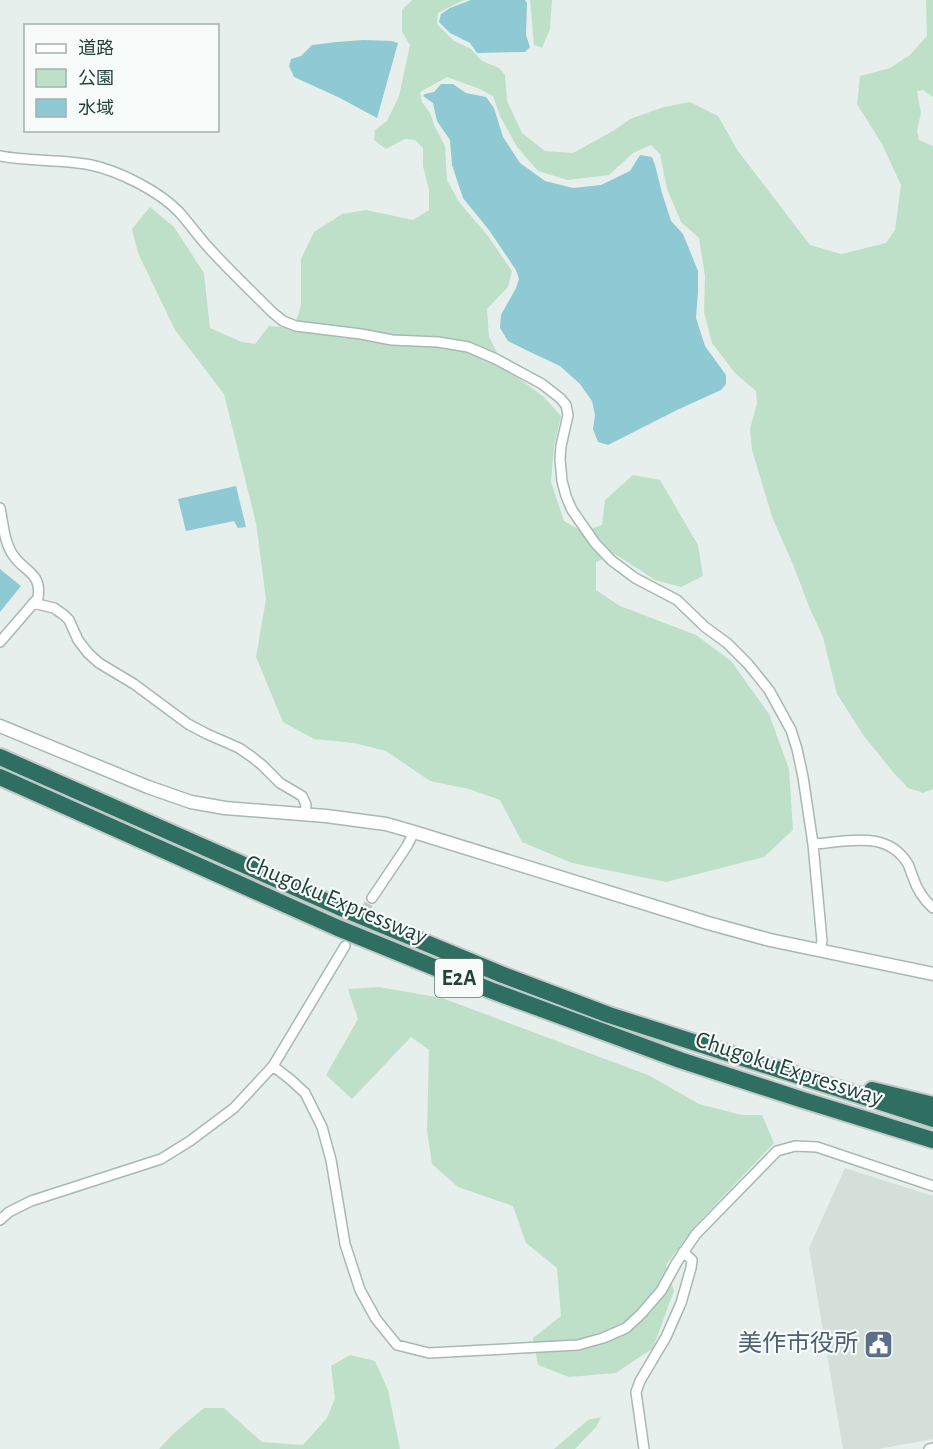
<svg xmlns="http://www.w3.org/2000/svg" width="933" height="1449" font-family="'Alegreya Sans','Noto Sans JP',sans-serif">
<style>
.built{fill:#d4dfda}
.green{fill:#bfe0c8}
.water{fill:#8ec9d4}
.lines{fill:none;stroke-linecap:round;stroke-linejoin:round}
.minor-tunnel{stroke:#bfccc8;stroke-width:9;stroke-dasharray:9 4.5;stroke-linecap:butt}
.minor-casing{stroke:#a8b8b2;stroke-width:12}
.tertiary-casing{stroke:#a8b8b2;stroke-width:15}
.motorway-casing{stroke:#c2cac8;stroke-width:20}
.minor{stroke:#fff;stroke-width:9}
.tertiary{stroke:#fff;stroke-width:12}
.motorway{stroke:#2f6f62;stroke-width:16}
.labels{text-anchor:middle;dominant-baseline:central;stroke-width:4.5;stroke-linejoin:round;paint-order:stroke}
.shield{fill:#f7fbf9;stroke:#637a73;stroke-width:1.5}
.shield-label{font-size:22px;font-weight:bold;fill:#24423a}
.street-label{font-size:24px;fill:#24423a;stroke:#f7fbf9}
.service-label{font-size:24px;fill:#4e5e75;stroke:#f7fbf9;text-anchor:end}
</style>
<rect width="100%" height="100%" fill="#e6efeb"/>
<path class="built" d="M845,1168L933,1196V1439L879,1449H843L809,1248Z"/>
<path class="green" d="M412,0H464L438,13L437,24L454,41L471,49L482,61L499,68L505,75L507,101L522,133L545,151L573,153L613,131L630,119L664,107L690,102L718,116L738,151L810,245L841,254L886,243L895,230L901,185L882,144L857,104L860,76L890,68L910,55L927,36L926,0H933V97L923,90L917,91L921,113L917,131L919,140L933,146V789L923,793L908,788L893,772L864,736L837,694L823,637L810,609L792,562L772,517L752,450L750,429L757,404L756,391L735,373L712,343L704,312L705,276L699,238L681,222L667,189L660,154L651,145L633,153L609,175L568,180L538,171L517,147L500,116L493,96L480,89L447,77L420,92L422,102L430,113L435,127L445,146L447,180L459,202L488,236L512,271L508,287L487,309L489,337L505,368L544,397L561,416L554,447L551,482L564,521L583,532L602,525L605,500L633,475L660,480L698,545L703,576L681,587L655,580L615,554L596,562V590L620,606L696,635L731,661L769,714L789,769L793,830L764,857L666,882L572,863L522,842L500,800L469,789L430,781L386,751L354,743L314,739L283,722L256,657L266,599L256,523L224,394L175,330L138,253L132,229L150,207L174,227L204,273L210,328L242,342L255,344L269,326L294,328L301,305V259L314,232L342,214L366,210L413,220L429,210V190L423,166V148L415,140L405,139L386,149L374,140L375,130L387,121L399,96L410,45L402,32V10Z
M530,0H552L550,29L542,48L534,45Z
M379,987L442,998L648,1075L699,1104L742,1115H762L774,1143L697,1224L666,1265L674,1291L653,1348L616,1373L569,1377L538,1365L533,1338L561,1316L557,1268L526,1243L513,1206L458,1187L432,1164L427,1131L429,1050L411,1037L352,1099L326,1075L358,1019L348,989Z
M350,1355L375,1361L388,1390L400,1449H159L174,1433L204,1408H224L262,1442L303,1445L327,1418L335,1398L331,1366Z
M601,1417L596,1427L575,1449H554L588,1420Z"/>
<path class="water" d="M471,0H525L527,3L526,35L530,47L525,52L477,53L470,43L450,33L439,22L441,14L450,8Z
M363,40L392,41L398,43L377,118L340,98L294,77L289,66L291,59L301,56L312,45L337,42Z
M441,84H453L466,93L486,97L494,108L503,137L520,163L545,181L573,188L601,185L630,171L640,155L652,157L655,165L662,193L671,221L683,234L698,271V292L696,318L705,346L726,375V384L721,390L677,410L608,445L598,442L593,429L595,415L592,401L580,384L560,366L528,351L508,341L500,328L501,315L516,288L519,279L516,270L489,230L463,198L452,165L450,140L437,121L433,103L423,96L425,94L434,92Z
M236,486L246,527L238,528L234,521L186,531L178,499Z
M0,569L21,586L0,612Z"/>
<g class="lines">
<path class="minor-tunnel" d="M351,935L372,898"/>
<defs>
<path id="minor" d="M0,156C30,162 61,159 91,165C119,171 159,191 179,212C189,223 198,236 208,247C228,269 250,290 272,312L283,321L296,326L361,334L392,340L438,342L468,347L496,359L542,384L560,398L566,405L568,415L561,446L560,459L562,481L566,496L572,510L595,543L611,560L635,578L677,600L705,627L727,643L748,664L769,690L791,730L797,749L803,777L813,844L822,941L820,950
M0,508C3,522 4,542 13,555C24,572 42,572 38,598L0,642
M33,603L54,608L64,615L69,620L78,640L88,653L99,663L134,684L188,724L207,734L239,748L252,757L262,765L280,783L302,796L304,800L306,805L305,814
M813,844C846,842 887,829 908,864C910,868 911,873 913,877C917,890 923,899 933,908
M372,898L407,846L414,832
M273,1066L291,1080L305,1093L322,1127L331,1160L345,1244L360,1290L376,1319L397,1345L429,1353L578,1345L603,1338L626,1328L641,1314L661,1291L677,1262L696,1234L777,1151L795,1146L817,1147L933,1186
M0,1220L9,1212L31,1201L161,1159L190,1141L234,1108L273,1066L345,946
M644,1449L636,1392L640,1381L666,1337L681,1303L691,1268L692,1260L683,1252
M929,1449L933,1448"/>
<path id="tertiary" d="M0,726L148,787L191,802L225,808L326,816L386,824L414,832L708,923L770,940L933,974"/>
<path id="motorway" d="M0,757L339,907L503,975L609,1015L933,1119
M0,777L338,928L490,990L680,1060L803,1100L933,1140
M872,1090L933,1105"/>
</defs>
<use href="#minor" class="minor-casing"/>
<use href="#tertiary" class="tertiary-casing"/>
<use href="#motorway" class="motorway-casing"/>
<use href="#minor" class="minor"/>
<use href="#tertiary" class="tertiary"/>
<use href="#motorway" class="motorway"/>
</g>
<defs>
<symbol id="civic-square" viewBox="-11 -11 22 22"><rect x="-9" y="-9" width="18" height="18" rx="4" fill="#5c6f8a" stroke="#f7fbf9"/><path d="M-.6-6.5H3V-4.5H.6V-3L4-1V1h2V6H-6V1h2V-1L-.6-3ZM-1.2 2.5V6h2.4V2.5Z" fill="#fff"/></symbol>
</defs>
<g fill-rule="evenodd">
<use href="#civic-square" x="862" y="1328" width="33" height="33"/>
</g>
<g class="labels">
<rect class="shield" x="435" y="959" width="48" height="38" rx="4.5"/>
<g class="shield-label">
<text x="459" y="978">E2A</text>
</g>
<g class="street-label">
<text transform="translate(336 900) rotate(23)">Chugoku Expressway</text>
<text transform="translate(789 1069) rotate(18)">Chugoku Expressway</text>
</g>
<g class="service-label">
<text x="858" y="1344">美作市役所</text>
</g>
</g>
<rect x="24" y="24" width="195" height="108" fill="#f7fbf9" stroke="#a3b1ad" stroke-width="1.5"/>
<rect x="36" y="44" width="30" height="9" fill="#ffffff" stroke="#a3b1ad" stroke-width="1.5"/>
<text x="78" y="54" font-size="18" fill="#24423a">道路</text>
<rect x="36" y="69" width="30" height="18" fill="#bfe0c8" stroke="#a3b1ad" stroke-width="1.5"/>
<text x="78" y="84" font-size="18" fill="#24423a">公園</text>
<rect x="36" y="99" width="30" height="18" fill="#8ec9d4" stroke="#a3b1ad" stroke-width="1.5"/>
<text x="78" y="114" font-size="18" fill="#24423a">水域</text>
</svg>
